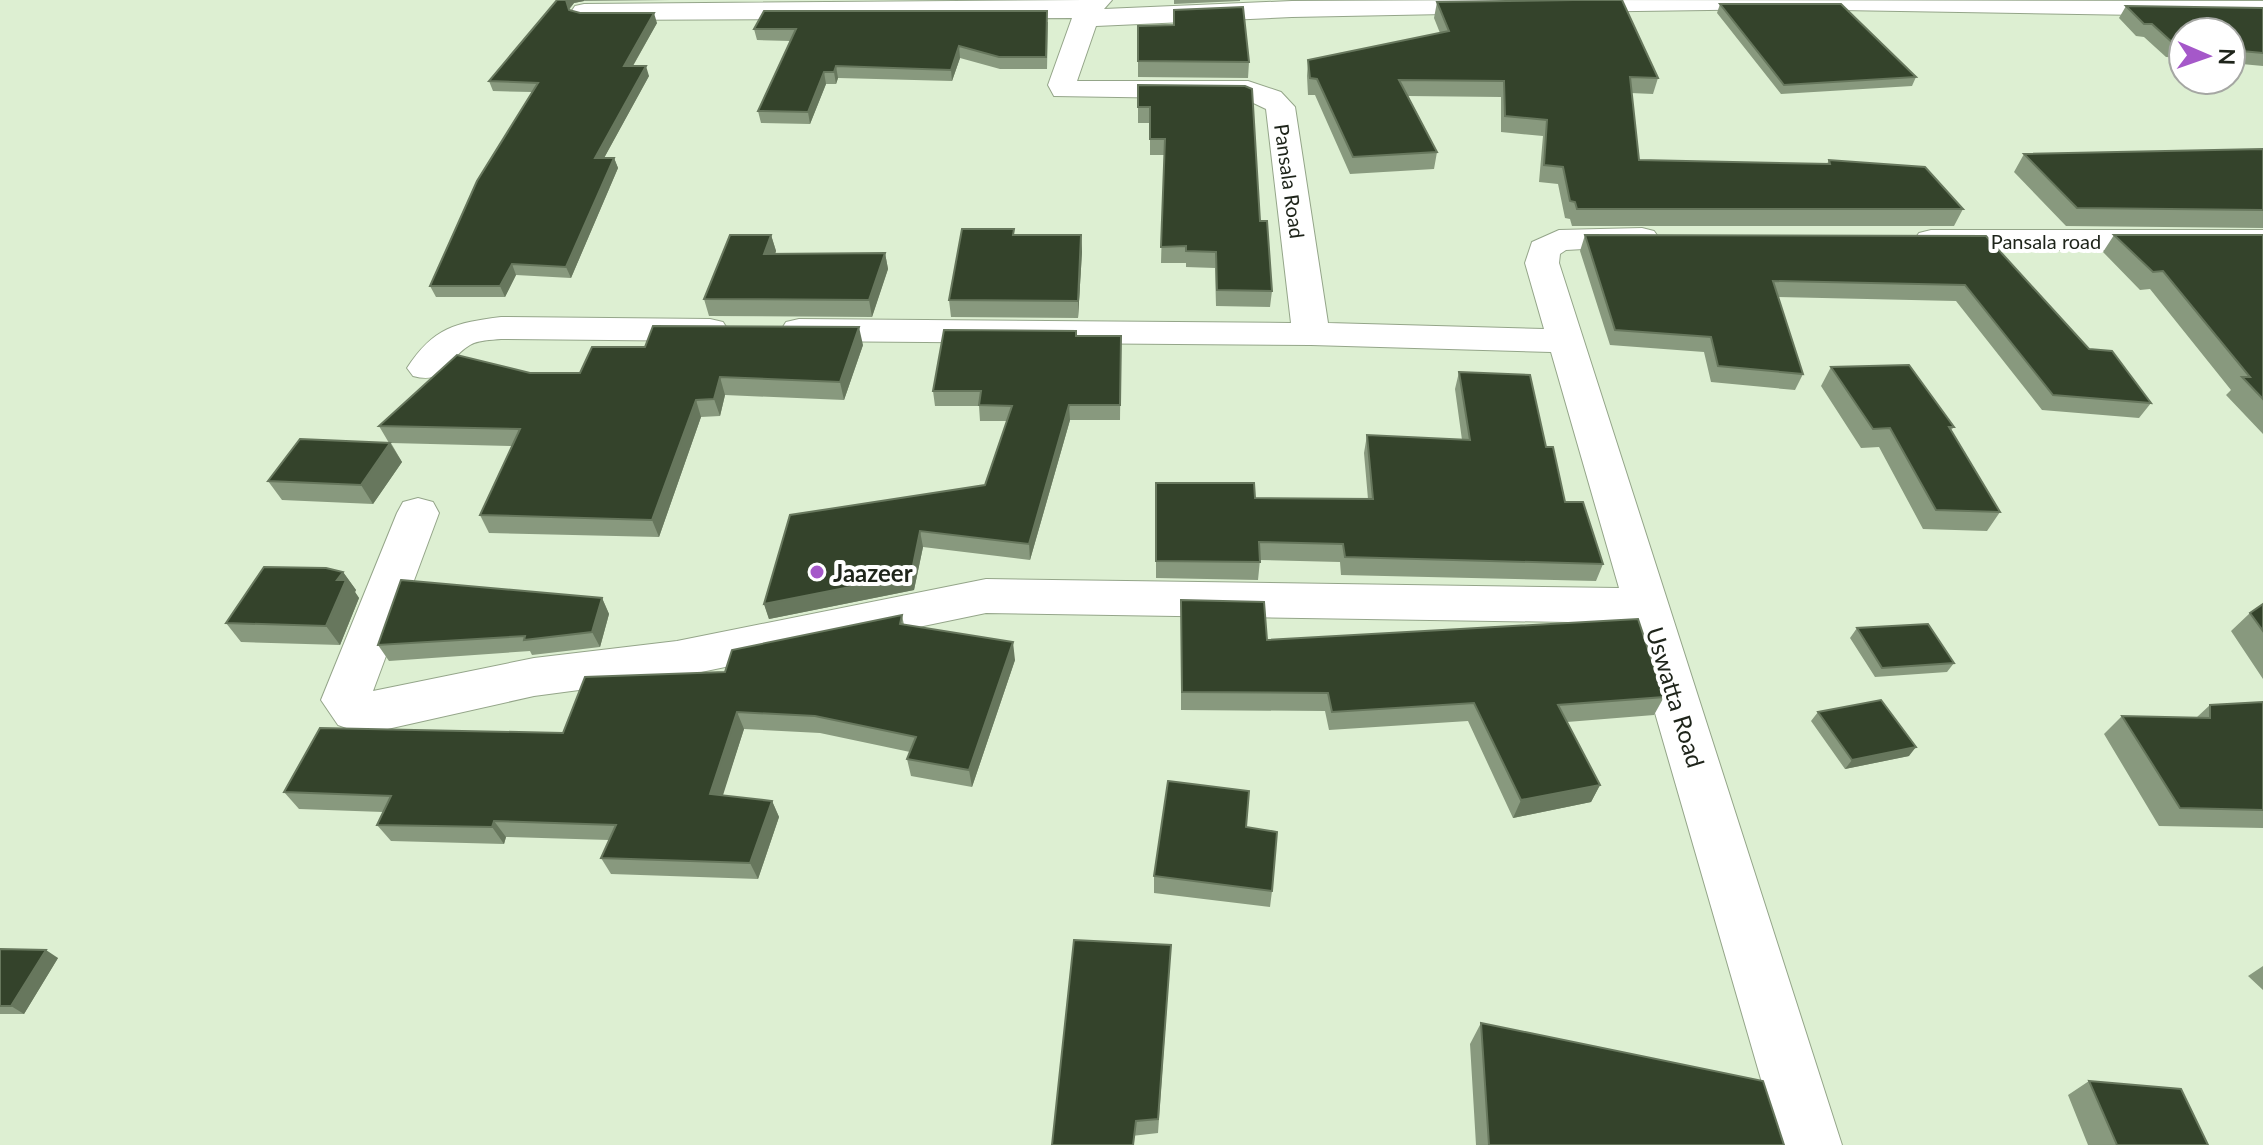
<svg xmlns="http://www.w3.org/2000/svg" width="2263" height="1145" font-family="Lato,sans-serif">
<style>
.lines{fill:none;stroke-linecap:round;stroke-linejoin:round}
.street-casing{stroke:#94a589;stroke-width:2}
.street{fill:#fff;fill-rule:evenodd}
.wall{fill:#88997e}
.shaded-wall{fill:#67775d}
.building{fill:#34432b;stroke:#67775d;stroke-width:2}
.poi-dot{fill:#a558c9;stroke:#fff;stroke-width:3}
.labels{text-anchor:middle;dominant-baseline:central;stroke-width:8;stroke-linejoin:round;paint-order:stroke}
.far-street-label{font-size:20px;fill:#1e241a;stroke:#fff}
.poi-label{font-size:24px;font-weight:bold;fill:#1e241a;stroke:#fff;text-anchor:start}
.street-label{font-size:24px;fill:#1e241a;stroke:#fff}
</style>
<rect width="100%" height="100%" fill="#ddefd2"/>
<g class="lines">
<defs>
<path id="street" d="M1084,0H1112L1104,9L1292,1L1507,0L1510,5L1506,11L1497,13L1292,17L1096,26L1077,81H1248L1281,92L1295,107L1328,323L1544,329L1525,263L1532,242L1559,230L1642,228L1654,231L1659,238L1654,245L1566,250L1560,254L1559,263L1842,1145H1780L1629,623L986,613L677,677L534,696L383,730L355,731L338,725L321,700L397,513L403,502L418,498L433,502L439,513L373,691L534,658L677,641L986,579L1619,588L1551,352L1311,345L799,341L786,338L781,330L786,322L799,319L1291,323L1266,109L1245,99L1054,96L1048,85L1072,18L584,20L575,18L571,12L575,6L584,4Z
M1555,0L2263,1V17L1781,9L1565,12L1556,10L1552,4Z
M1931,230H2263V250H1931L1919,247L1914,240L1919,233Z
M501,317L710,319L723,322L728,330L723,338L710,341L501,339C491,340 478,340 470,345C445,360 446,385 413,376L407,368C434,327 455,323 501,317Z"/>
</defs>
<use href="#street" class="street-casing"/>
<use href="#street" class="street"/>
</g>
<path class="wall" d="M557,0H670L584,1L574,3L569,10L580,13L657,23L633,66L649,76L604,158H614L618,168L571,278L516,275L505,297H436L430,286L532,92L493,91L489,81Z
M1174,0H1240V1L1174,4Z
M1437,2L1658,78L1653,94L1631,93L1639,160L1827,164L1829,160L1963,209L1954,226H1572L1570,219L1565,218L1558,184L1539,182L1543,136L1501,132V97L1408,96L1437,152L1434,169L1350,174L1315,95H1308L1307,76L1308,60L1440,33L1434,18Z
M1720,4L1916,77L1912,86L1781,94L1717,13Z
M2126,6L2263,8V66L2231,63V32H2183V58L2166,57L2144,37L2136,36L2119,18Z
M1048,22L1047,69H1000L960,58L952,81L838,78L836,84H826L810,124L761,123L758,111L791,41L757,40L754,29Z
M1138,26L1249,62L1248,78L1138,77Z
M1138,85L1260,221L1272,291L1270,307L1216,306L1215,268L1186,267V263H1161L1164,155H1150V123H1138Z
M2263,149V228L2066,226L2014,172L2024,154Z
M1014,229V235H1081L1082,252L1078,318L951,317L949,300Z
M771,235L776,251L775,254L885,253L888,269L872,317L709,316L704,299Z
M1585,235L1986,236L2089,349L2151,403L2139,418L2042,410L1956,301L1778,297L1803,374L1795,390L1711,382L1704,352L1610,345L1580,251Z
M2114,235H2263V434L2226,395L2231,390L2150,289L2140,290L2103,252Z
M1077,336H1121L1120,420H1070L1030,560L923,547L914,590L769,619L764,604L985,485L1007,421H980L979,406H935L933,391Z
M863,345L844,400L725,395L720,416L701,417L659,537L489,533L480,515L512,446L391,443L402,462L373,504L282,500L268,481L389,443L379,426L530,373H580Z
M1831,367L1954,427L1951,430L2000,512L1987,531L1923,529L1879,447L1861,448L1821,386Z
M1459,372L1546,447L1565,502L1603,564L1596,581L1341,575L1340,562L1260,560L1258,580L1156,578V483L1255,498L1368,499L1364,453L1367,435L1462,440L1455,389Z
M343,572L356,590L355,592L359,598L340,645L241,642L226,623Z
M602,598L609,614L600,647L532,655L530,651L389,661L378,645Z
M1181,600L1267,640L1664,697L1654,715L1567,722L1600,785L1591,802L1513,818L1468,721L1329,730L1325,711L1181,710Z
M2263,604V679L2231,631L2250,613Z
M902,615L904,625L1015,660L972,787L911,776L907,759L910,752L820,733L744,729L722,796L772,801L779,817L758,879L611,874L601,858L609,840L506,837L504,844L391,841L377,825L383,812L299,809L284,792L563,733L725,672Z
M1857,628L1954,663L1947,672L1875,677L1850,638Z
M2263,702V828L2159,826L2104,734L2122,716L2196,718L2210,705Z
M1818,712L1909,756L1845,769L1811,721Z
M1246,827L1272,891L1270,907L1154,893V876Z
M1171,945L1158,1133L1052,1145Z
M0,949L58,958L24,1014H0Z
M2263,966V990L2248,976Z
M1481,1023L1784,1145H1476L1470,1044Z
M2089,1081L2208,1145H2088L2068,1095Z"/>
<path class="shaded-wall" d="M566,0H584V1L574,3L568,10Z
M654,13L657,23L627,76L624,66Z
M959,46L960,58L952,81L951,70Z
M646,66L649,76L598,169L595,158Z
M836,66L838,78L836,84L834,72Z
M824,72L826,84L810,124L808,112Z
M614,158L618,168L571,278L566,267Z
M771,235L776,251L769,270L764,254Z
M1081,235L1082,252L1078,318V301Z
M885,253L888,269L872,317L869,300Z
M512,264L516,275L505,297L500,286Z
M859,327L863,345L844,400L840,382Z
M720,377L725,395L720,416L714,399Z
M696,400L701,417L659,537L652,520Z
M1069,405L1070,420L1030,560L1029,544Z
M390,443L402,462L373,504L361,485Z
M920,531L923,547L914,590L769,619L764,604Z
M343,572L356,590L355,592L359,598L340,645L326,626L337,580Z
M602,598L609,614L600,647L592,632Z
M1013,642L1015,660L972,787L969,770Z
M737,712L744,729L718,811L710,794Z
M1916,747L1909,756L1845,769L1852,760Z
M1600,785L1591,802L1513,818L1521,800Z
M772,801L779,817L758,879L750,863Z
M494,821L506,837L504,844L492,827Z
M46,950L58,958L24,1014L11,1006Z"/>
<path class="building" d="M557,0H566L569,10L580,13H654L624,66H646L595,158H614L566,267L512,264L500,286H430L477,181L538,83L489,81Z
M1574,0H1622L1658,78L1630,77L1639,160L1830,164L1829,160L1925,167L1963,209H1577L1575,202L1570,201L1563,167L1544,165L1547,120L1505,116L1504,81L1399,80L1437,152L1353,157L1317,79L1310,78L1308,60L1449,31L1437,2Z
M1720,4H1841L1916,77L1784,85Z
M2126,6L2263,8V53L2231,50V32H2183V45L2174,44L2152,24H2144Z
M1243,7L1249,62L1138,61V26L1174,25V10Z
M764,11H1047L1046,57H999L959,46L951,70L836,66L834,72H824L808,112L758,111L796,29H754Z
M1138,85L1245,86L1252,89L1260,221H1267L1272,291L1217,290L1216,252L1186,251V246L1161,247L1165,139H1150V107H1138Z
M2263,149V210L2077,208L2024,154Z
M962,229H1014L1013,235H1081L1078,301L949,300Z
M730,235H771L764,254L885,253L869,300L704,299Z
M1585,235L1986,236L2089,349L2112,351L2151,403L2053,395L1965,285L1773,281L1803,374L1718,366L1711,337L1615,330Z
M2114,235H2263V399L2242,377H2250L2163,271L2153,272Z
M653,326L859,327L840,382L720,377L714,399L696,400L652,520L480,515L520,429L379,426L457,355L530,373H580L592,347H645Z
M944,330L1076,331V336H1121L1120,405H1069L1029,544L920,531L911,575L764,604L790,515L985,485L1012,406L979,405L981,391H933Z
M1909,365L1954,427H1949L2000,512L1936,510L1890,428L1873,429L1831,367Z
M1459,372L1530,375L1546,447H1553L1565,502H1583L1603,564L1345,557L1343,544L1259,542L1260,562L1156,561V483H1254L1255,498L1373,499L1367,435L1470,440Z
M300,439L390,443L361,485L268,481Z
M264,567L326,568L343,572L337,580H346L326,626L226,623Z
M401,580L602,598L592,632L524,640L525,636L378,645Z
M1181,600L1264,602L1267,640L1638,619L1664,697L1558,705L1600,785L1521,800L1474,703L1332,712L1328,693L1182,692Z
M2263,604V631L2250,613Z
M902,615L900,624L1013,642L969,770L907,759L916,737L815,716L737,712L710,794L772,801L750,863L601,858L616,825L494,821L492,827L377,825L391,796L284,792L320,728L563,733L585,677L725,672L732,650Z
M1928,624L1954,663L1882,668L1857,628Z
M1881,700L1916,747L1852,760L1818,712Z
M2263,702V810L2180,808L2122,716L2210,718V705Z
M1168,781L1249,791L1246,827L1277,832L1272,891L1154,876Z
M1074,940L1171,945L1158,1119L1136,1121L1133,1145H1052Z
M0,949L46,950L11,1006H0Z
M1481,1023L1763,1081L1784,1145H1489Z
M2089,1081L2181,1089L2208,1145H2117Z"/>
<circle class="poi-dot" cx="817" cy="572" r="8"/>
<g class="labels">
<g class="far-street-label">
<text transform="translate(1290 181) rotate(82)">Pansala Road</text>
<text x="2046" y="241">Pansala road</text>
</g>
<g class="poi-label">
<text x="833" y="572">Jaazeer</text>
</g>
<g class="street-label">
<text transform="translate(1676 697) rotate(73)">Uswatta Road</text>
</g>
</g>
<g transform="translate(2207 56) rotate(92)"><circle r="38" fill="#ffffff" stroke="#a5a7a3" stroke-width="2"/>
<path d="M0-6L14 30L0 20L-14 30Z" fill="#a558c9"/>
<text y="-12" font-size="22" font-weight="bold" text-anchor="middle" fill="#1e241a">N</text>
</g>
</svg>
